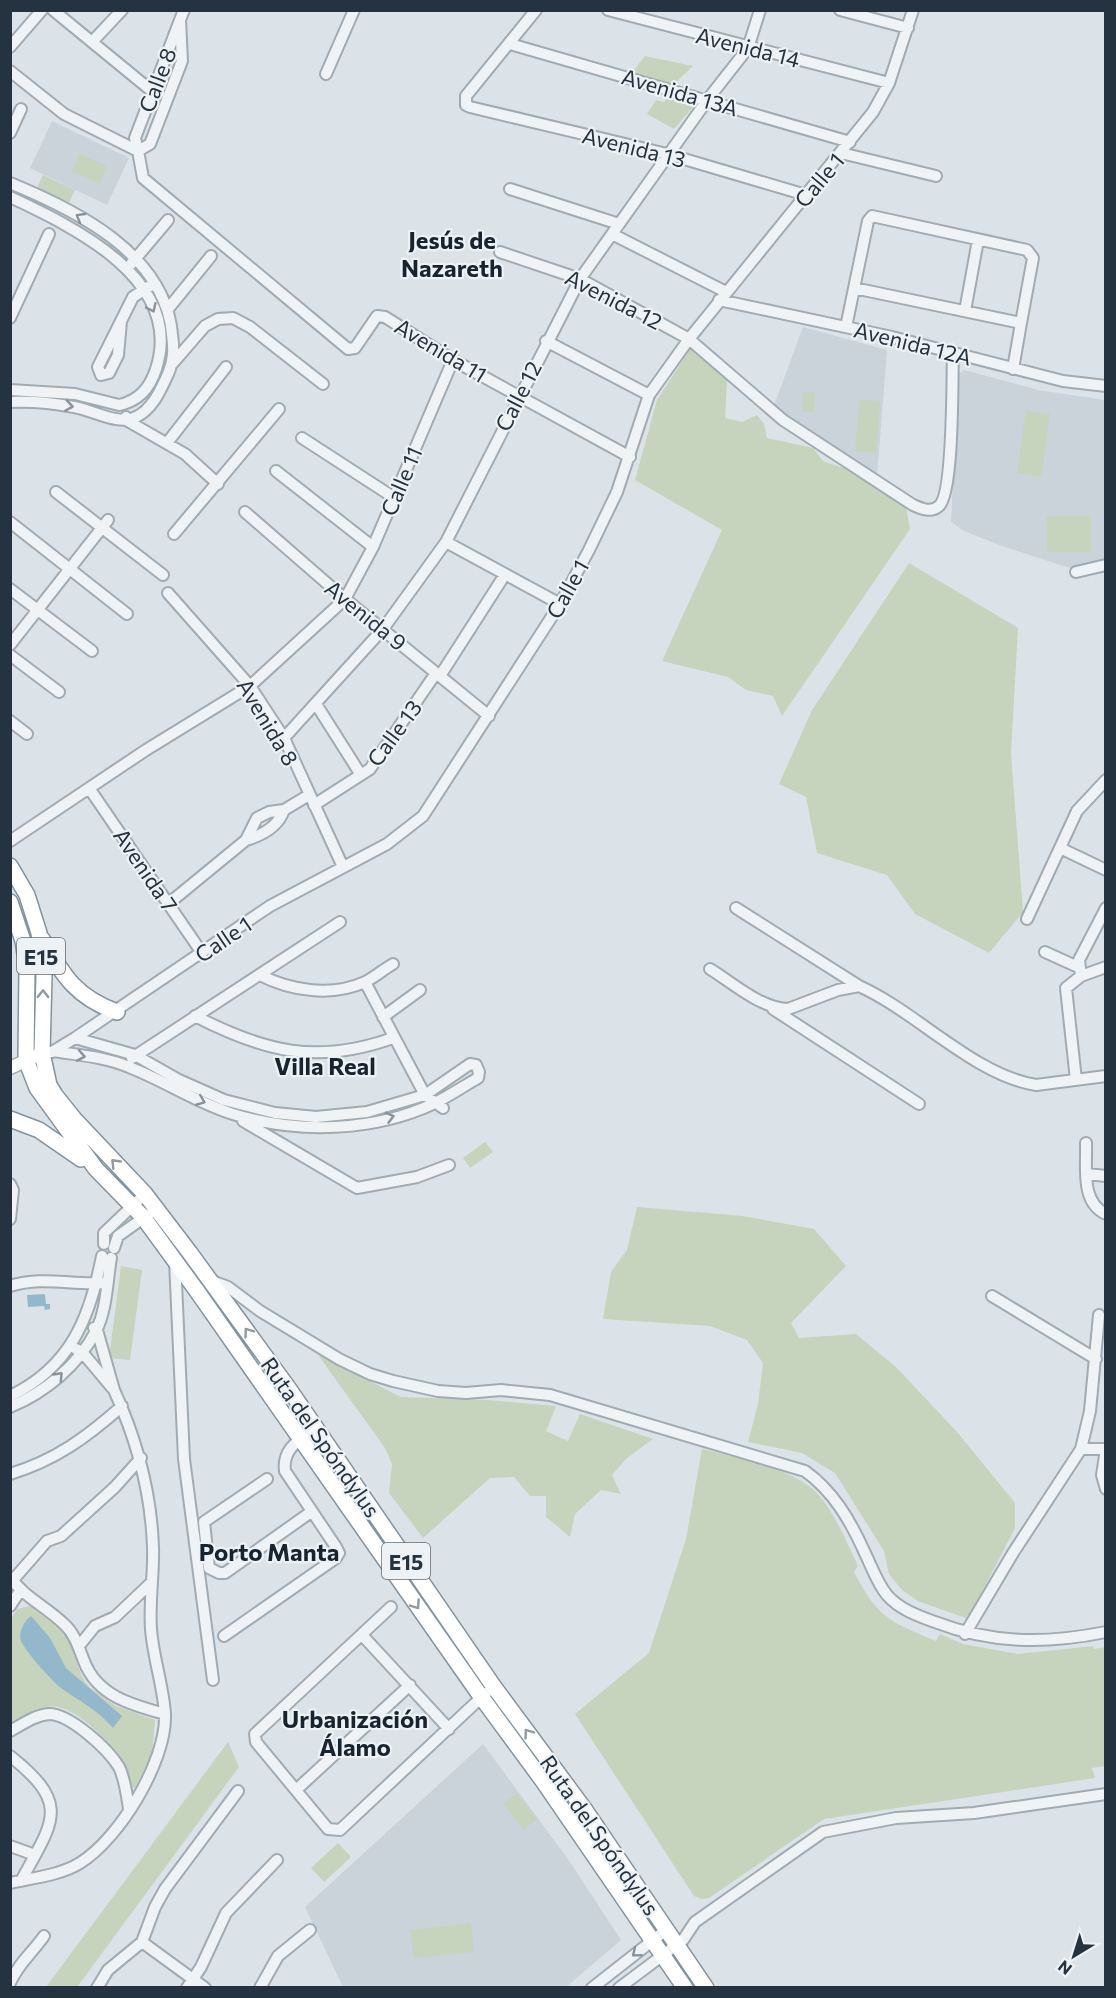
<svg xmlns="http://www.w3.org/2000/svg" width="1116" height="1998" font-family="Commissioner,sans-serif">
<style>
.built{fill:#cad2da}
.green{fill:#c6d3bd}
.water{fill:#93b8cc}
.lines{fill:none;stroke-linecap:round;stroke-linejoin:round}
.minor-casing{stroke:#a1abb2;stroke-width:14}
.major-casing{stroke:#9ba9b5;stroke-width:15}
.highway-casing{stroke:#8293a0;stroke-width:18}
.minor{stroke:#eff3f6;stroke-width:10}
.major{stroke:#fff;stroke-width:12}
.highway{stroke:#fff;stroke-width:15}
.oneway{stroke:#8a939b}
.oneway2{stroke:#9299a0}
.labels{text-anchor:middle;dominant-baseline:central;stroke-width:4.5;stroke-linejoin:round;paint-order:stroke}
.shield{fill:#ecf2f6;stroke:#616c77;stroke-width:1.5}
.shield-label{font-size:21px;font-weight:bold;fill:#253340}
.street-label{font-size:22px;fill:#253340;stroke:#ecf2f6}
.neighbourhood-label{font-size:24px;font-weight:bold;fill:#172430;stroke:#ecf2f6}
</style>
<rect width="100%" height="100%" fill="#dce3e8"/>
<path class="built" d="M52,121L129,158L107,205L30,168Z
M803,327L887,350L877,476L773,408Z
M964,370L1038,390L1105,400V560L1070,568L999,545L964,531L951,522L958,375Z
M483,1744L568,1859L621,1940L566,1987H343L305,1907Z"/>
<path class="green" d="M645,56L693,66L670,88L630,75Z
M668,98L693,107L674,129L647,114L656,100L664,102Z
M79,154L107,166L100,184L72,172Z
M43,175L75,190L69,203L37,188Z
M694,343L727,379L725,418L742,422L757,415L764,424L767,438L813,448L823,461L867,476L905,502L910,529L782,716L773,696L746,690L728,677L662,661L722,530L635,480L657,400Z
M803,392L815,393L814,412H802Z
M860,400L880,401L876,453L855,451Z
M1026,411L1050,414L1041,477L1017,473Z
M1047,516H1091V552H1047Z
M909,563L1018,628L1011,753L1023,912L989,953L915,914L887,875L817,853L806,797L779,784L812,710Z
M485,1142L493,1152L470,1168L463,1158Z
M637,1207L743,1216L814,1229L846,1266L791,1323L799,1338L856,1334L896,1367L958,1433L1015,1503V1528L968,1619L918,1601L902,1590L889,1574L884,1551L835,1473L802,1453L748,1442L758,1404L763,1363L747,1340L710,1326L603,1319L611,1272L627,1250Z
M121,1266L142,1270L130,1360L109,1358Z
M318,1355L401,1397L488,1400L556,1406L546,1431L568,1441L580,1414L653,1439L627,1458L612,1475L621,1494L601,1490L575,1514L570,1537L546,1517V1496H530L514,1477L490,1478L423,1538L389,1493L392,1464L385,1448Z
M702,1449C733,1457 790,1468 814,1490C834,1510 846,1541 858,1566L854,1572C878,1618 889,1621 936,1641L940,1634L963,1644L1018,1654L1093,1646L1094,1649L1105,1647V1766L1092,1768L1095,1778L824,1819L709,1898L702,1899L694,1896L575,1714L649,1653L686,1539Z
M30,1606L58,1627L69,1640L82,1677L89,1687L116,1706L155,1720L152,1754L135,1788L131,1787C126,1758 88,1714 58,1707C42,1704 24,1715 11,1724V1619L17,1609Z
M228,1742L239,1767L86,1975L77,1987H46Z
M517,1793L537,1819L523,1830L503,1803Z
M338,1843L351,1857L324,1882L311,1868Z
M471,1923L474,1952L414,1958L410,1930Z"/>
<path class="water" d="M45,1294L46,1304H50V1309L45,1310L44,1306L28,1307L27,1295Z
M31,1616L50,1638L66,1668L122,1716L113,1728C98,1710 79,1701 61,1688C52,1681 25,1651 21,1641C18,1633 24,1621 31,1616Z"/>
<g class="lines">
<defs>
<path id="minor" d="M53,10L153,92L159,93
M536,10L466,96V105L470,107L667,154L806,195
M608,10L889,83
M840,10L908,28
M180,20L182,61L150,144L138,151L135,138L180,20L184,10
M92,42L122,10
M510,44L850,142
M10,47L42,10
M10,71L64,114L138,151L143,178L348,349L355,348L377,316L385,317L453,360L630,457
M326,74L354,10
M10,133L21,109
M841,153L936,176
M10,183C76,210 165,254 172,334C174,350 174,360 168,374C161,389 153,409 136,417C118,426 93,410 74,407C53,403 32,401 10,402
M510,189L619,224
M10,197C74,227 185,280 156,369C150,388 139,401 119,405L75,394L10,390
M612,234L726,292
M500,252L580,279L689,339L783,420L913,505C922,509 931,513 939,506C954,493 952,377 953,352
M131,264L168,220
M719,300L892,337L1063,381L1106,386
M168,309L211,256
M965,311L978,240
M10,318L49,234
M121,321L118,355L109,373L101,375L98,367L133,297L150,286
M846,327L868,221L872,216L1027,250L1033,258L1021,323L854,288
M546,341L649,395
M173,363L205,326L218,319L233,318L250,327L323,384
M1013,369L1021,323
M126,417V420L185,454L218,484
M302,438L393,497
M167,443L226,367
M276,471L373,547
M56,492L163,575
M245,512L345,599L489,716
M10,522L127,614
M174,534L279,409
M446,542L560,604
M1076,572L1106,565
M10,589L92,651
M168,593L250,686L284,738L343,867
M10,645L108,520
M10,655L59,692
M440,676L504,576
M316,704L361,775
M10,721L27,734
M284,738L383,629L446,542L580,279L708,99L748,48L760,10
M89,788L202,953
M314,805L370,769L436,673
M246,840C263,835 278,827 284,810
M10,841L146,750L250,686L345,599L373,547L453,360
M1060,848L1106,870
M168,904L246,840L257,818L269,812L284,810L309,795
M736,908L859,986
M1027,919L1077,811L1106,780
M1045,952L1078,967
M710,969C733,983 760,1008 788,1009L838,990L859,986C917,1012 974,1075 1036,1085L1106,1076
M260,975C291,991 332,997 365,982C375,977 384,969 393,964
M1081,976L1079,960L1106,908
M365,982L425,1095L443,1108
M773,1009L919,1104
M195,1016C265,1052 317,1065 393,1038
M383,1017L420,990
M53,1051C78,1055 106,1057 129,1067C165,1081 197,1103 233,1114C297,1134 374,1132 435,1103C449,1096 464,1086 478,1078L479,1072L476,1065L470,1064L425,1095L367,1112L316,1117L275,1113L224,1100L179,1080L135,1055L75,1038
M42,1053L52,1052L75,1038L270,906L387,844L423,816L560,604L589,550L617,492L649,395L689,339L873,112L889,83L913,10
M132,1058L340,922
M1076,1080L1066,988L1081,976L1106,967
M243,1121L357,1188L417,1177L449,1165
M1086,1143C1087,1167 1080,1202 1106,1214
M1087,1174L1106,1176
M10,1184L13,1190L10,1219
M104,1244V1233L145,1194
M114,1248L118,1236L149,1214
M175,1261L184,1459L213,1680
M212,1281L228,1287L260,1311L339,1359L370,1374L393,1381L438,1391L466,1393L501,1390L550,1395L805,1471C833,1491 850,1520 864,1551C871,1565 877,1583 887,1595C899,1609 918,1616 935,1622C992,1644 1046,1644 1106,1632
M10,1286C42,1276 70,1285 102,1283
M992,1296L1096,1359
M76,1349L82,1352L114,1390L97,1330L94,1328
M10,1396C71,1367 90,1317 102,1256
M10,1407C46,1392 78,1365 96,1331C107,1309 107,1281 111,1258
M1081,1449H1104
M1106,1449L1102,1475L1106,1489
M10,1474C56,1460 87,1437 122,1406
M267,1479L204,1522L209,1568L219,1573H225L311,1512
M10,1577C25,1598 47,1607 65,1625C75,1634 79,1649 84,1661C97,1696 132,1705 165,1714
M13,1580L47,1541L61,1536L115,1487L141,1458
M10,1606L20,1591
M391,1607L255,1734L256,1742L328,1829L340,1830L486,1693
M965,1634L1013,1553L1081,1449L1090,1411L1099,1315
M362,1635L449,1729
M224,1636L336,1558L339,1553L336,1547L285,1471C282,1449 299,1440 315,1428
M79,1646L95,1626L115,1617L152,1582
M10,1731C23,1724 35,1715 49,1714C70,1714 108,1749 119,1767C125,1779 127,1796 129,1809
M10,1756C72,1805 53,1821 21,1881
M296,1790L410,1685
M10,1846L35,1855
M10,1883C33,1878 61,1875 80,1863C119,1839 167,1761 165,1714C163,1685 153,1657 151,1629C149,1602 154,1574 153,1547C151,1491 137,1440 114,1390
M142,1942L205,1988
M10,1983C17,1965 33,1952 44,1936
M97,1988L108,1970L142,1942L155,1907L165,1889L238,1791
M187,1988L201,1967L226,1913L277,1860
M260,1988L278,1956L310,1930
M592,1988L666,1930
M619,1988L683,1940L695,1922L823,1832L896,1818L974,1813L1106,1794"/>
<path id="major" d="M10,1068L42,1053"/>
<path id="highway" d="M10,866L27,895L39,933L44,976L42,1053L49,1085L55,1095L75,1120L145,1194L190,1253L289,1389L494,1687L585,1810L706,1988
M10,902L23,941L27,967L26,1060L37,1088L96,1169L143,1217L197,1291L482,1698L543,1781L685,1988
M42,939C63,975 75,997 117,1012
M10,1119L39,1130L81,1159"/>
</defs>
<use href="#minor" class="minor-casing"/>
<use href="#major" class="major-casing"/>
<use href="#highway" class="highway-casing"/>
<use href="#minor" class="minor"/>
<use href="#major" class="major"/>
<use href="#highway" class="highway"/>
</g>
<defs><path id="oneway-chevron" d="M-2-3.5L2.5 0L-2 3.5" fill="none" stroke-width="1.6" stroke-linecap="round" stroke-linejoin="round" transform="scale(1.5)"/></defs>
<g class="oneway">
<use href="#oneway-chevron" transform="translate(80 217) rotate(-150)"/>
<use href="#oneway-chevron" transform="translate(152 308) rotate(65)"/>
<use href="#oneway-chevron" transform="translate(69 406) rotate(9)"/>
<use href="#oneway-chevron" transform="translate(81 1056) rotate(10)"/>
<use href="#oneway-chevron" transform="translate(201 1101) rotate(22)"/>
<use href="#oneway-chevron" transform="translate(390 1117) rotate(-15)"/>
<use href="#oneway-chevron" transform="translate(59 1376) rotate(-46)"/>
<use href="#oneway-chevron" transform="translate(636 1953) rotate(141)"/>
</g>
<g class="oneway2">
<use href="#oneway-chevron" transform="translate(43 994) rotate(-89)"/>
<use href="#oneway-chevron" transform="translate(115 1163) rotate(-134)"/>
<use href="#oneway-chevron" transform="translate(248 1332) rotate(-126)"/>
<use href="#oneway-chevron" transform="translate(416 1605) rotate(55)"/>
<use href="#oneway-chevron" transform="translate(528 1733) rotate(-126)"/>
</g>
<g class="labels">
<g class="shield">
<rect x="17" y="938" width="48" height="36" rx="4.5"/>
<rect x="382" y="1543" width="48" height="36" rx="4.5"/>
</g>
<g class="shield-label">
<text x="41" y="956">E15</text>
<text x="406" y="1561">E15</text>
</g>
<g class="street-label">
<text transform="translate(748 47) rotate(14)">Avenida 14</text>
<text transform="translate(157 80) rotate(-69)">Calle 8</text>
<text transform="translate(680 92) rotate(16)">Avenida 13A</text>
<text transform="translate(634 147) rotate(14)">Avenida 13</text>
<text transform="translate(819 180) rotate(-50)">Calle 1</text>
<text transform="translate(614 299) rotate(27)">Avenida 12</text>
<text transform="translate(913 343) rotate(14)">Avenida 12A</text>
<text transform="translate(441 350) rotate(31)">Avenida 11</text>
<text transform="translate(518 396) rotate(-63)">Calle 12</text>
<text transform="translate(401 481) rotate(-67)">Calle 11</text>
<text transform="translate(567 589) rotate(-61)">Calle 1</text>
<text transform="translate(366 615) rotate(39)">Avenida 9</text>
<text transform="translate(268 722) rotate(59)">Avenida 8</text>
<text transform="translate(394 733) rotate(-54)">Calle 13</text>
<text transform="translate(146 870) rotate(56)">Avenida 7</text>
<text transform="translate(223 939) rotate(-34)">Calle 1</text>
<text transform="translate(321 1437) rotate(55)">Ruta del Spóndylus</text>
<text transform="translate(600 1835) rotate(55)">Ruta del Spóndylus</text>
</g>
<g class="neighbourhood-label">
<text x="452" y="239">Jesús de<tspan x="452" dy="28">Nazareth</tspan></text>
<text x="325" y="1065">Villa Real</text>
<text x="269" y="1551">Porto Manta</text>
<text x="355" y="1718">Urbanización<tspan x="355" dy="28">Álamo</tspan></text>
</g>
</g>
<rect width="1116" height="1998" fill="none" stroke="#253340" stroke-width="24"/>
<g transform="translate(1074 1956) rotate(218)" stroke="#ecf2f6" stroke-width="4.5" paint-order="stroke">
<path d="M0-4.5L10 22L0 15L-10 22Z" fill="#253340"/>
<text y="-9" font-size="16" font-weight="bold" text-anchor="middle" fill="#253340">N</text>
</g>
</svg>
